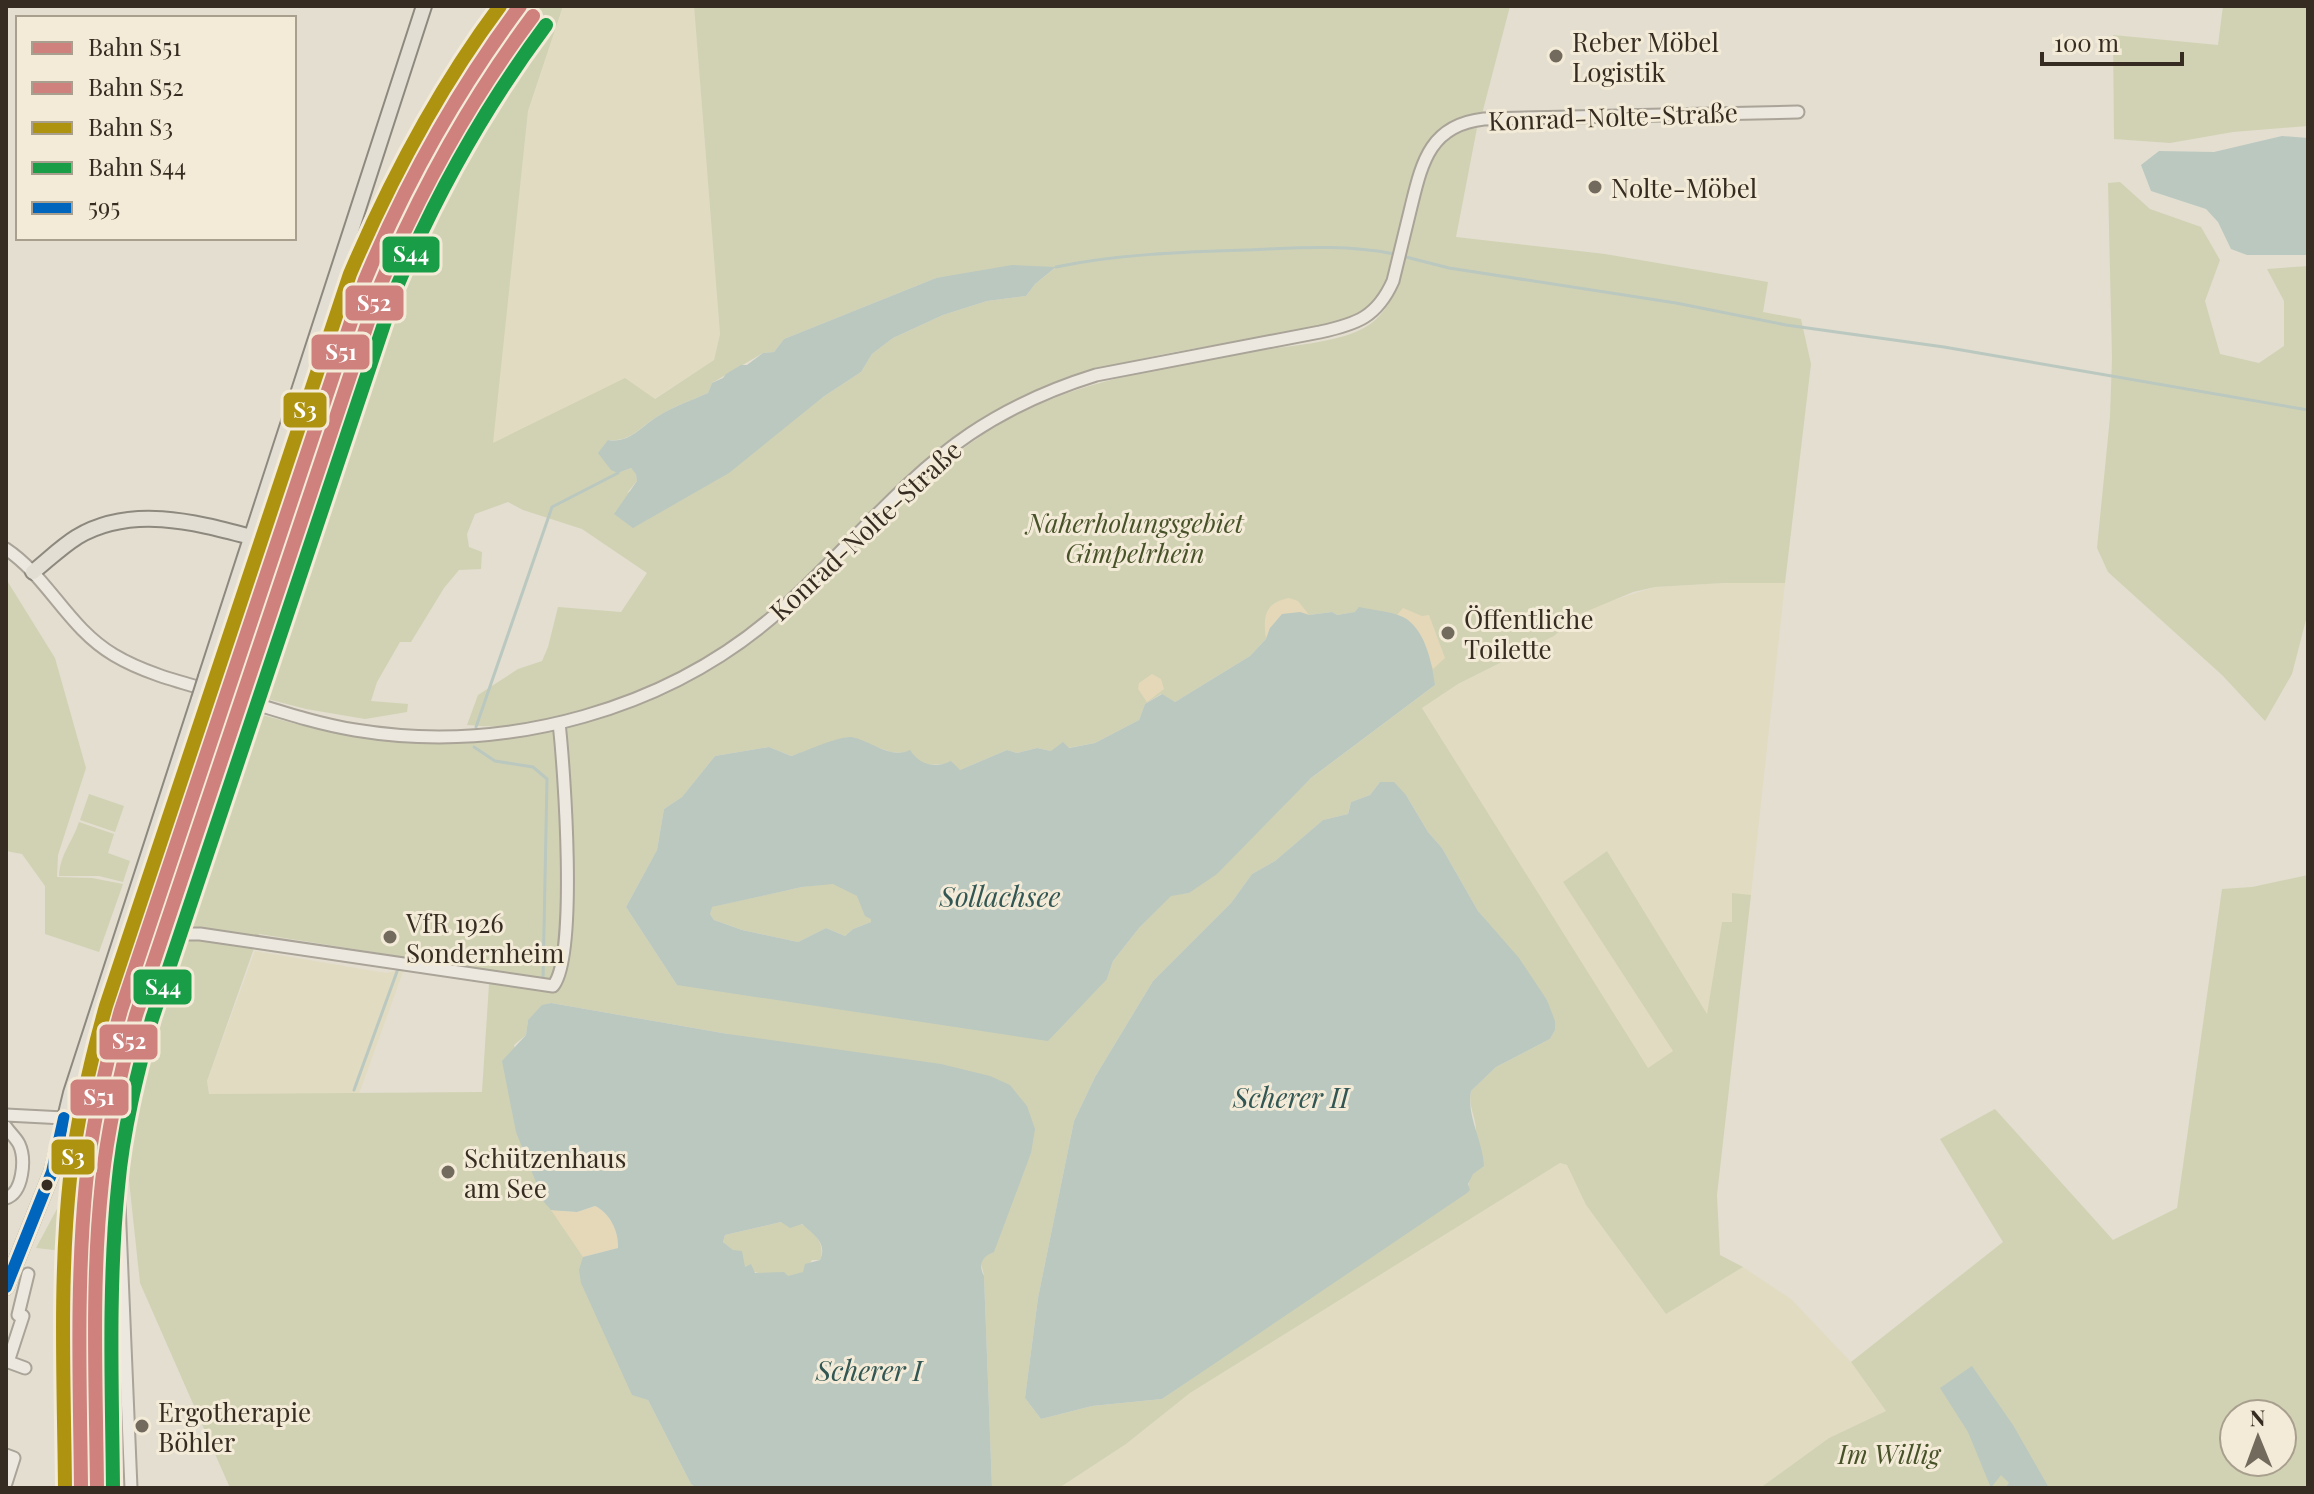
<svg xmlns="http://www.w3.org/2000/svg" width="2314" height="1494" font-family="'Playfair Display',serif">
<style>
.farmland{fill:#e1dbc2}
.green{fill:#d1d2b3;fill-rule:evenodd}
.sand{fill:#e4d8b9}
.water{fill:#bac8c0;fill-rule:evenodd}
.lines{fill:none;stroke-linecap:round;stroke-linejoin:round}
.stream{stroke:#bac8c0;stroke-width:3}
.minor-casing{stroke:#a9a398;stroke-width:15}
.major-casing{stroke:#8e897f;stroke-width:18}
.minor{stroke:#ece8e0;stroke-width:11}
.major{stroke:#e3ded3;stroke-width:14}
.major-bridge-casing{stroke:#8e897f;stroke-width:18;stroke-linecap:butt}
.major-bridge{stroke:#e3ded3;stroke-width:14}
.bus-1-casing{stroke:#f3ebd7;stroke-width:18}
.bus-1{stroke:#0065bd;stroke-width:12}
.rail-1-casing{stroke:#f3ebd7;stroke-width:20}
.rail-2-casing{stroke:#f3ebd7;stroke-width:20}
.rail-3-casing{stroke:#f3ebd7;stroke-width:20}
.rail-4-casing{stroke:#f3ebd7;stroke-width:20}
.rail-1{stroke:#ce817d;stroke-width:14}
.rail-2{stroke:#ce817d;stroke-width:14}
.rail-3{stroke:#ad9310;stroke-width:14}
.rail-4{stroke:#1a9d47;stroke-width:14}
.poi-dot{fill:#736a5e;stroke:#f3ebd7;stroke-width:3}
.bus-dot{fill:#372c21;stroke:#f3ebd7;stroke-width:3}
.labels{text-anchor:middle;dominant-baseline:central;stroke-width:6;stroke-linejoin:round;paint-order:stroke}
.poi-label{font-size:26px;fill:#372c21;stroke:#f3ebd7;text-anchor:start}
.street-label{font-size:26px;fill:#372c21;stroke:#f3ebd7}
.park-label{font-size:26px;font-style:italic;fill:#485229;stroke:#f3ebd7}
.water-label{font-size:28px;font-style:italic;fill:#315653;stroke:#f3ebd7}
.line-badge{stroke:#f3ebd7;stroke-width:3}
.badge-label{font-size:22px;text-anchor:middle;font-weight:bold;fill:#fff}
</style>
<rect width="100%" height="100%" fill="#e3ded0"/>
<path class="farmland" d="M563,6H694L720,334L714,360L654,399L492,444L528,111Z
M1724,583H1785L1751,895L1732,894V922L1722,923L1707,1015L1607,851L1563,882L1674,1051L1648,1069L1422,708L1458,684L1554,636L1578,615L1607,602L1655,587Z
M255,951L386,973L404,969L359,1094H209L207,1081Z
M1560,1163L1567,1165L1586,1205L1666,1314L1743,1267L1791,1299L1851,1362L1886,1411L1829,1438L1760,1488H1059L1126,1444L1190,1393Z"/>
<path class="green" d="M525,6H563L528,111L493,443L625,378L655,399L714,360L720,334L694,6H1510L1482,114C1449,119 1429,135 1416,165C1407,202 1395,287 1365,310C1352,321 1335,323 1319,328C1207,348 1087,357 988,417C976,424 966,436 956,445C937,463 917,481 898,498C796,590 711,678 574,714C537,724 505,729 467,725L478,695L518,669L542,661L548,647L558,607L621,612L647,573L582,529L523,510L508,502L475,514L467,534L469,547L482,552L481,569L459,570L444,588L411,642H400L377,682L371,701L408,704L407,712L365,719L306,709L237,691L234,686L393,229L434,144L458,104L489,54ZM1055,268L1035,284L1026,296L987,301L943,315L893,338L872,354L861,372L823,397L627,493L637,481L636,473L631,468L618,473L608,440C631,443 643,424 660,415C675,406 692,400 708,393L712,383L763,353L774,352L784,339L936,278Z
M2223,6H2308V126L2233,132L2170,143L2114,139L2113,35L2218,45Z
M1477,128L1456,237L1605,254L1768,282L1763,312L1801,319L1811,364L1785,583H1724L1655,587L1633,592L1578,615L1554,636L1458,684L1422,708L1648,1068L1673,1051L1563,882L1607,851L1707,1014L1722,922H1732V893L1751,895L1717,1195L1720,1255L1743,1267L1666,1314L1586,1205L1567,1165L1560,1163L1190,1393L1126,1444L1059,1488H992L984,1276L981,1263L1031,1153L728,1034L551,1003L542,1006L528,1020L526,1035L514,1045L564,1212L591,1254L583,1257L648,1400L691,1484L696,1488H680L678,1486L669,1488H230L140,1283L128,1171L136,1081L158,966L142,961L228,706C272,717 315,731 360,737C533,760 692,709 817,587C884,521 949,443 1037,405C1109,374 1187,364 1264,350C1294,345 1349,342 1373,322C1428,277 1397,138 1477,128ZM1332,612L1337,615L1356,612L1435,685L1311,778L1189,893L1171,895L1139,928L1113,961L1107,979L677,985L626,907L657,850L664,809L682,797L715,756L769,747L791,756L848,737L891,752L904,753L926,765L946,764L960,770L1007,750L1017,753L1037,748L1051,751L1095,743L1139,720L1145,704L1161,694L1175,702L1250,656L1266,639L1309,615ZM1380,782L1406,795L1428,832L1442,848L1478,911L1547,1000L1555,1030L1550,1039L1496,1067L1471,1091C1468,1106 1475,1115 1476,1129C1477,1149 1472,1169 1468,1187L1162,1399L1092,1406L1041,1419L1025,1398L1038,1298L1074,1121L1095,1077L1153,981L1231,903L1252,874L1275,861L1323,820L1348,814L1351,802L1370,795ZM259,934L506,973L489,984L482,1092L209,1094L207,1081Z
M2120,182L2150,209L2201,227L2220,260L2205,301L2220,354L2259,363L2284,346V301L2267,269L2308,266V612L2292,674L2265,721L2222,675L2108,572L2097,548L2110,417L2112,358L2108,183Z
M6,579L55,658L86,768L58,855L57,877L92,878L123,884L99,952L45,934V886L22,854L6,851Z
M89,794L124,806L115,832L80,820Z
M79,822L114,834L108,853L130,861L123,882L99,876H59C60,854 72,843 79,822Z
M2308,875V1488H1760L1829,1438L1886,1411L1851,1362L2003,1242L1940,1139L1995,1109L2113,1240L2177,1208L2222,889L2252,887ZM2234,1414H2282V1462H2234Z
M833,883L858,896L871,918V922L853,929L845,936L826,928L798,942L742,930L714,920L710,914L711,907L802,887Z
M58,1207L64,1208L63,1251L36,1248Z
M781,1222C787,1223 797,1222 803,1225C815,1231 826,1246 820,1260H812C809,1264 808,1269 804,1271C790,1282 759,1275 745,1268L741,1257L723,1242L725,1235Z"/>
<path class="sand" d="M1289,598L1298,601L1309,615L1300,612L1270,628L1266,639C1263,617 1264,603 1289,598Z
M1403,608L1422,616L1429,615L1445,658L1433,669C1427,650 1416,621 1397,615Z
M1152,674L1161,679L1164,689L1147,702L1138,689L1139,683Z
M595,1206C610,1213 619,1232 618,1248L583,1257L551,1210L577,1212Z"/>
<path class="water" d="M2282,136L2308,138V255H2247L2231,249L2218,222L2206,209L2151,191L2141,165L2159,151L2214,152Z
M1012,265L1056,267L1035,284L1026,296L987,301L943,315L893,338L872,354L861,372L823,397L729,473L633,528L614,514L637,481L636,474L631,468L618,473L611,470L598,453L608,440C631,444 643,424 660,415C675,406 692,400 708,393L712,383L723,378L726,374L741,365H747L763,353L774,352L784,339L936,278Z
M1359,607C1372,610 1390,611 1403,617C1425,628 1432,663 1435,685L1311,778L1217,874L1189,893L1171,896L1139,928L1113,961L1107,979L1048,1041L677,985L626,907L657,850L664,809L682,797L715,756L769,747L791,756C804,752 838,736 851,737C870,740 891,760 910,750C920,765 935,769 951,761L960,770L1007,750L1017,753L1037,748L1051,751L1063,742L1069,748L1095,743L1139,720L1145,704L1162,694L1175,702L1250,656L1266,639L1270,628L1282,614L1300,612L1309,615L1332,612L1337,615L1355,612ZM833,884L857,896L865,916L871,919V922L853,929L845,936L826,928L798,942L742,930L714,920L710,914L712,907L802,887Z
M1380,782H1394L1406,795L1428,832L1442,848L1478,911L1519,958L1547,1000L1555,1021V1030L1550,1039L1496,1067L1471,1091C1466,1115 1483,1141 1484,1166L1473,1174L1468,1184L1470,1190L1467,1193L1162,1399L1092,1406L1041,1419L1025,1398L1038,1298L1074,1121L1095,1077L1153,981L1231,903L1252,874L1275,861L1323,820L1348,814L1351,802L1370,795Z
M551,1003L728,1034L941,1064L990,1076L1010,1085L1027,1106L1035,1129L1031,1153L994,1252C982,1256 978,1265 984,1276L992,1488H696L691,1484L648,1400L632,1395L581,1283L579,1270L583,1257L618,1248C619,1232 610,1213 595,1206L577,1212L551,1210L544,1202L516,1132L502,1061L526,1035L528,1020L542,1005ZM781,1222L790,1228L802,1224C813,1234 828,1243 820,1260L805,1264L803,1272L788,1276L784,1272L755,1273L751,1264L745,1267L742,1251L733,1250L723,1242L725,1235Z
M1972,1366L2013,1425L2049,1488H2005L2009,1483L2001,1475L1991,1488L1968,1432L1940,1388Z"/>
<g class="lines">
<path class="stream" d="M1402,256L1449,268L1676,303L1786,325L1944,347L2308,410
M1056,267C1119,254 1182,252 1246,250C1295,248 1346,244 1394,254
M476,727L552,507L618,473
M474,747L495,761L533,767L547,779L543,980
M354,1090L399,966"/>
<defs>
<path id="minor" d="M6,549C48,577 68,628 114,655C149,676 193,685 233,697C273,709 313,723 355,730C506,755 671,710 785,606C846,551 903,479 970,434C1010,407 1051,389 1096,375L1320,332C1357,324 1377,317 1393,281C1399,256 1405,232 1411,207C1422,162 1430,125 1484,119L1798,112
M6,1115L64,1118
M6,1127C10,1133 16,1138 19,1144C26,1159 23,1193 6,1198
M6,1361L25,1368
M8,1362L23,1316L18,1315L28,1274
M6,1455L14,1458L6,1483
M131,1488L118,1179L129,1085L149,972L155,954L170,938L185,934H200L553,986C578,957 564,766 559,723"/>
<path id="major" d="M33,572C48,560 61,547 77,537C131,505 194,522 251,537
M206,677L424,6
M6,1287L52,1172L71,1093L199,699"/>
</defs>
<use href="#minor" class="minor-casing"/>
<use href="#major" class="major-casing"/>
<use href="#minor" class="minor"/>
<use href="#major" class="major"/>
<defs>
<path id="major-bridge" d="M199,699L206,677"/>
</defs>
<use href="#major-bridge" class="major-bridge-casing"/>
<use href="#major-bridge" class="major-bridge"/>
<defs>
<path id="bus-1" d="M6,1287L52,1172L64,1118"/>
</defs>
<use href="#bus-1" class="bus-1-casing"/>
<use href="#bus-1" class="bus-1"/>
<defs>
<path id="rail-1" d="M81,1488C80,1387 76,1284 86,1183C92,1124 105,1067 121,1010L365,280C406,182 456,92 520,6"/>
<path id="rail-2" d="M97,1488C96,1386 91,1284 102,1182C108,1125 121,1070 136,1015L380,286C421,189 470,100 533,16"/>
<path id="rail-3" d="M65,1488C64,1385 59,1281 70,1178C77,1120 90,1063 106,1006L350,274C391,178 438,89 500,6"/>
<path id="rail-4" d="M113,1488C112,1388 108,1287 118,1187C123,1130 137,1074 152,1019L395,291C435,196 484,108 546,25"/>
</defs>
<use href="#rail-1" class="rail-1-casing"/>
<use href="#rail-2" class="rail-2-casing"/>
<use href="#rail-3" class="rail-3-casing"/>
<use href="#rail-4" class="rail-4-casing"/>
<use href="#rail-1" class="rail-1"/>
<use href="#rail-2" class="rail-2"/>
<use href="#rail-3" class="rail-3"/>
<use href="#rail-4" class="rail-4"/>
</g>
<g class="poi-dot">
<circle cx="1556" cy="56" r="8"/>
<circle cx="1595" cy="187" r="8"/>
<circle cx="1448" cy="633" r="8"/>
<circle cx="390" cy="937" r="8"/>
<circle cx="448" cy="1172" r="8"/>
<circle cx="142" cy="1426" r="8"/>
</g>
<circle class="bus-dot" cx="47" cy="1185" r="7"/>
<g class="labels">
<g class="poi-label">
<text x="1572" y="41">Reber Möbel<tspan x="1572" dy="30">Logistik</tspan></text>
<text x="1611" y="187">Nolte-Möbel</text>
<text x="1464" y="618">Öffentliche<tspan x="1464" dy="30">Toilette</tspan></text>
<text x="406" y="922">VfR 1926<tspan x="406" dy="30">Sondernheim</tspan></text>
<text x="464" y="1157">Schützenhaus<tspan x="464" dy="30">am See</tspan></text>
<text x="158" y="1411">Ergotherapie<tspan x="158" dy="30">Böhler</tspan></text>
</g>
<g class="street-label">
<text transform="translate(1613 116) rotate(-2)">Konrad-Nolte-Straße</text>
<text transform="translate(865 530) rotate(-43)">Konrad-Nolte-Straße</text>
</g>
<g class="park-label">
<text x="1135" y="522">Naherholungsgebiet<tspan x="1135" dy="30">Gimpelrhein</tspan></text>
<text x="1889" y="1453">Im Willig</text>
</g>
<g class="water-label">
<text x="1000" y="895">Sollachsee</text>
<text x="1291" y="1096">Scherer II</text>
<text x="869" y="1369">Scherer I</text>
</g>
</g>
<g class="line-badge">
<rect x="381" y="235" width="60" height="39" rx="8" fill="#1a9d47"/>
<rect x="344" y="284" width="61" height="38" rx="8" fill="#ce817d"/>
<rect x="310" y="333" width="61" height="38" rx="8" fill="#ce817d"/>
<rect x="282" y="391" width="46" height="38" rx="8" fill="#ad9310"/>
<rect x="132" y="968" width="61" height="38" rx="8" fill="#1a9d47"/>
<rect x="98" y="1023" width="61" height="38" rx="8" fill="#ce817d"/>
<rect x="69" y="1078" width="61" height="39" rx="8" fill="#ce817d"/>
<rect x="50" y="1138" width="46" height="38" rx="8" fill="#ad9310"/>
</g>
<g class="badge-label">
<text x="411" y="262">S44</text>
<text x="374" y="311">S52</text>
<text x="341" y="360">S51</text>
<text x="305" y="418">S3</text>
<text x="163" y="995">S44</text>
<text x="129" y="1049">S52</text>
<text x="99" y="1105">S51</text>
<text x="73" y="1165">S3</text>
</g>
<rect width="2314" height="1494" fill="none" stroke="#372c21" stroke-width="16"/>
<rect x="16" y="16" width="280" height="224" fill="#f3ebd7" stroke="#a89f8e" stroke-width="2"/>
<rect x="32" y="42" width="40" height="12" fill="#ce817d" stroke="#a89f8e" stroke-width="2"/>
<text x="88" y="56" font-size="24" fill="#372c21">Bahn S51</text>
<rect x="32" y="82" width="40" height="12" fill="#ce817d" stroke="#a89f8e" stroke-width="2"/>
<text x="88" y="96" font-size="24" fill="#372c21">Bahn S52</text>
<rect x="32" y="122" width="40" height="12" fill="#ad9310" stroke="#a89f8e" stroke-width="2"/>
<text x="88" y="136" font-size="24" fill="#372c21">Bahn S3</text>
<rect x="32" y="162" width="40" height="12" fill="#1a9d47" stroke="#a89f8e" stroke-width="2"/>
<text x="88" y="176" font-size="24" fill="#372c21">Bahn S44</text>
<rect x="32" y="202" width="40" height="12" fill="#0065bd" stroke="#a89f8e" stroke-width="2"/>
<text x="88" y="216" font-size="24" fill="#372c21">595</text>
<g transform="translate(2258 1438) rotate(359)"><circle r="38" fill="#f3ebd7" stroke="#a89f8e" stroke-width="2"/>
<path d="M0-6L14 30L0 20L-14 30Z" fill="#736a5e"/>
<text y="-12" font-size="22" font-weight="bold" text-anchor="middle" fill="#372c21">N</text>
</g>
<path d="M2042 52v12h140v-12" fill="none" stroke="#372c21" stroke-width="4"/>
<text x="2054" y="52" font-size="24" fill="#372c21" stroke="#f3ebd7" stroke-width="6" paint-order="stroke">100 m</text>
</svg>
